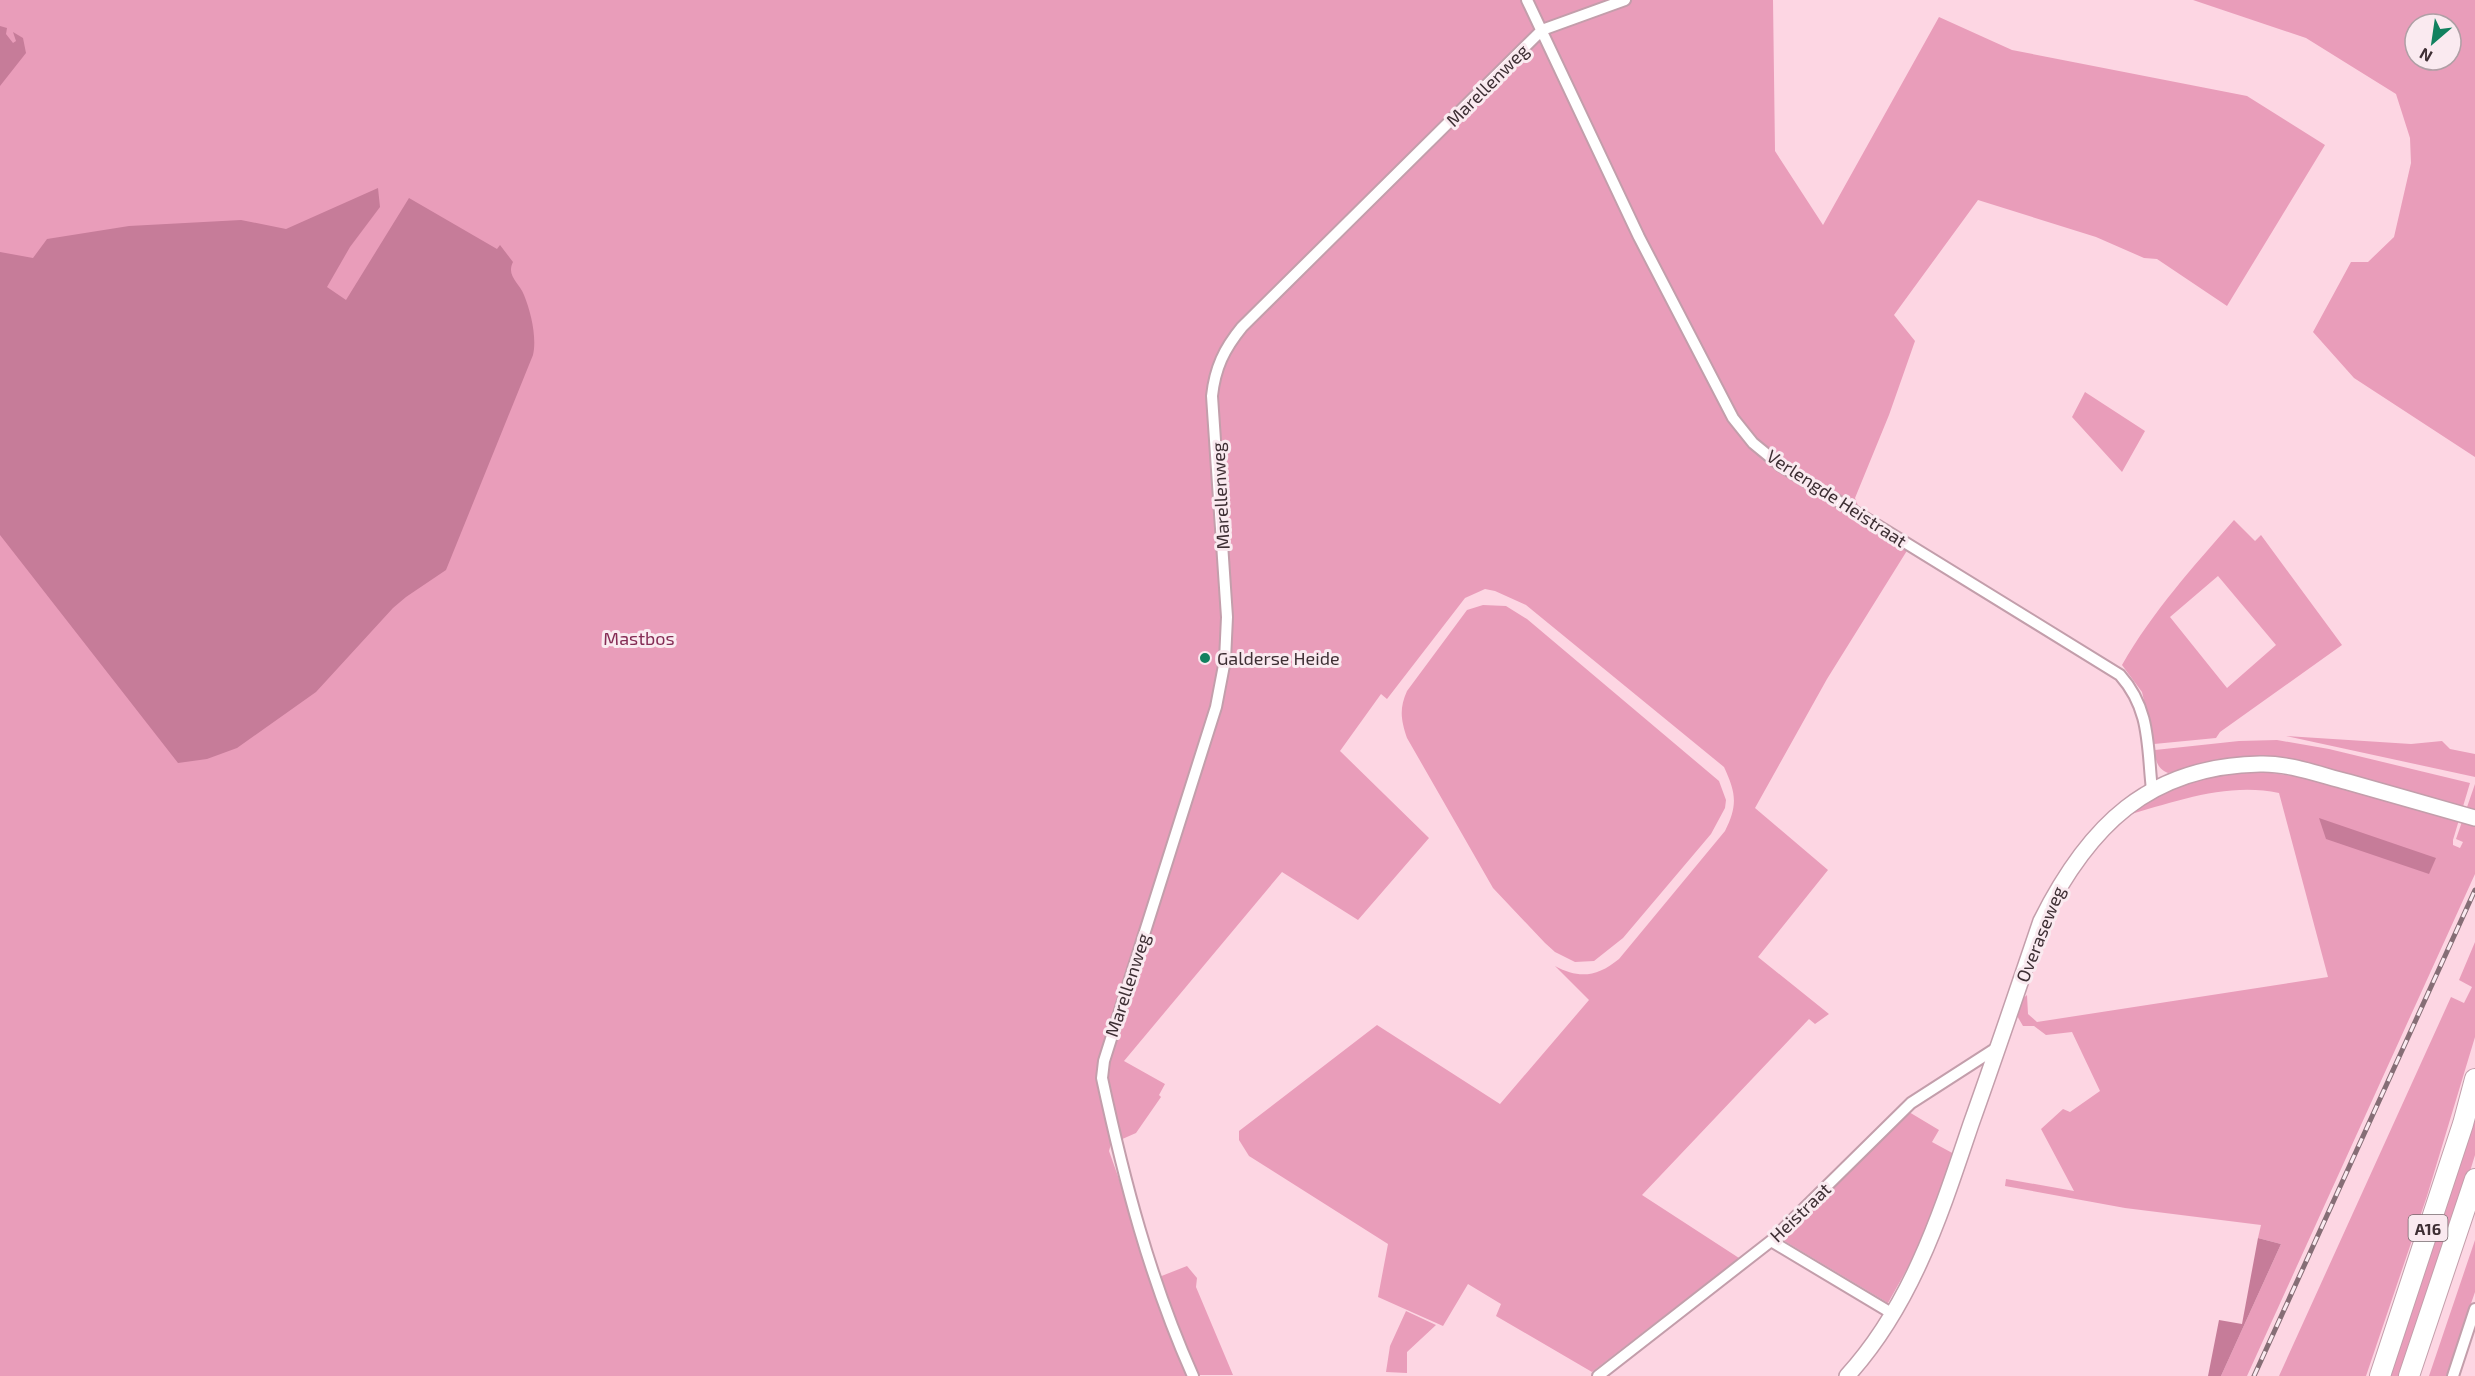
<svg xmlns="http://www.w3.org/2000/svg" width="2475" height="1376" font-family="'Exo 2',sans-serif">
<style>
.green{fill:#e99dba;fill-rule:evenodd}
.water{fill:#c67c99}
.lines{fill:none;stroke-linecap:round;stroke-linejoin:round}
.street-casing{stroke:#c39eab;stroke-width:14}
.secondary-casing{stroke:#c39eab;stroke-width:18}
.highway-casing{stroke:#c39eab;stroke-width:22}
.street{stroke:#fff;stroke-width:10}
.secondary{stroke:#fff;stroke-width:15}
.highway{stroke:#fff;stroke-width:20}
.rail-casing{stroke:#866e76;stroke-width:5}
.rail{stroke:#faeaf0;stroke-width:3;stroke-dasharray:9;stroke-linecap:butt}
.poi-dot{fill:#11815f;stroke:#faeaf0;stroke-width:2}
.labels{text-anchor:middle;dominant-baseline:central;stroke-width:6;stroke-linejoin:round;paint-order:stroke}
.shield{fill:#faeaf0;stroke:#76676c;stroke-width:1.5}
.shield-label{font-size:16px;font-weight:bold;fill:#3e2f34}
.street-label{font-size:18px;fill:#3e2f34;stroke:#faeaf0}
.park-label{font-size:18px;fill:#852c55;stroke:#faeaf0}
.poi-label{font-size:18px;fill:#3e2f34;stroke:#faeaf0;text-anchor:start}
</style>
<rect width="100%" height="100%" fill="#fdd6e3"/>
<path class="green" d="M0,0H1773L1775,151L1823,225L1939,17L2012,50L2247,96L2325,145L2227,306L2157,259L2144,258L2096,237L1978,200L1894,315L1915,341L1889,415L1855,498L1863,518L1908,549L1827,679L1755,808L1828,870L1758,957L1829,1014L1815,1024L1809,1019L1642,1195L1739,1258L1592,1372L1496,1316L1501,1304L1468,1284L1443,1326L1378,1297L1388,1244L1249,1156L1239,1140V1131L1377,1025L1500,1104L1589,1000L1555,966C1579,979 1597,977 1619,959L1725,831C1738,805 1736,793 1724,767L1526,605L1495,591L1485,589L1465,598L1387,699L1381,694L1340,751L1429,838L1358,920L1282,872L1124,1061L1165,1084L1159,1095L1161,1097L1136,1133L1111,1144L1109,1151L1189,1376H0Z
M2193,0H2475V457L2354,378L2313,332L2351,262H2368L2394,237L2411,163L2410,138L2396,94L2306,38ZM2415,24H2451V60H2415Z
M2085,392L2145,431L2122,472L2072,417Z
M2234,520L2255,541L2261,535L2342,645L2220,732L2216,738L2154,744L2142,692L2122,665C2153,611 2193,567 2234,520ZM2218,576L2276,645L2227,688L2170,617Z
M1483,605L1506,606L1527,619L1719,781L1726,800L1725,808L1711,834L1623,938L1594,961L1575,962L1555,952L1545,943L1493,888L1407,738C1401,720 1399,709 1407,691L1467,610Z
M2286,736L2411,744L2442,741L2450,749L2475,754V777Z
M2277,740L2329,749L2470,783L2453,840V845L2460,848L2463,842L2456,839L2475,784V874L2247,1376H2221L2281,1244L2258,1238L2261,1225L2125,1208L2005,1186L2006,1179L2074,1191L2041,1129L2063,1109L2070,1112L2100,1091L2072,1032L2046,1035L2034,1026H2023L2016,1014L2020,1001L2027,995L2028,1014L2037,1022L2328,977L2279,793C2227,782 2174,802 2125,816L2155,792L2213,775L2258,771L2308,778L2448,817L2451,803L2279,758L2223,760L2168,773C2158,769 2155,761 2155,750L2239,741Z
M2475,942V1037L2427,1196L2366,1376H2279L2451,997L2464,1003L2472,987L2459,980Z
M1909,1112L1939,1130L1932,1142L1956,1155L1912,1260L1888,1303L1781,1239Z
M2475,1115V1155L2454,1224L2399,1376H2386Z
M2475,1240V1292L2446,1376H2429Z
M1187,1266L1197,1278L1196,1287L1233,1375H1196L1159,1277Z
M1406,1311L1436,1325L1407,1352V1373L1386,1372L1390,1346Z"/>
<path class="water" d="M0,26L7,28L6,34L13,43L16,41L13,32L23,38L26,53L0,86Z
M378,188L380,207L350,247L327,287L346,300L409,198L497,249L500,245L513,262C506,276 519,282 524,295C531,312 537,338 533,355L446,570L406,597L393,608L316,692L237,748L207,759L178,763L0,535V252L33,258L47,239L129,226L241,220L286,229Z
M2319,818L2436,858L2429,874L2326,839Z
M2258,1238L2281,1244L2221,1376H2208L2219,1320L2242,1324Z"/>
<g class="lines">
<defs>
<path id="street" d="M1527,0L1639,237L1733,418L1753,443L1781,466L2120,675C2151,710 2147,746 2152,790
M1771,1241L1893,1314
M1193,1376C1150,1280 1124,1180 1102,1078L1104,1061L1216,707L1225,660L1227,617L1212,396C1215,368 1224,349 1242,327L1542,30L1625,0
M1598,1376L1771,1241L1911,1103L1998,1047
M2453,1376L2475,1309"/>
<path id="secondary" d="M1847,1376C1912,1305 1941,1213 1971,1124C1995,1057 2018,989 2041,921C2088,827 2148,766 2260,764C2289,763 2320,775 2348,782C2390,794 2433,806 2475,818"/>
<path id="highway" d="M2380,1376L2463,1124L2475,1079
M2409,1376L2475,1179"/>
</defs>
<use href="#street" class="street-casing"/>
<use href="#secondary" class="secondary-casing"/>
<use href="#highway" class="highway-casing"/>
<use href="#street" class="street"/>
<use href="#secondary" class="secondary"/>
<use href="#highway" class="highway"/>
<defs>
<path id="rail" d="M2254,1376L2475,890"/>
</defs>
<use href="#rail" class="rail-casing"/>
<use href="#rail" class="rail"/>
</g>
<circle class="poi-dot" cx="1205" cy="658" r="6"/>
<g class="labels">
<rect class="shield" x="2408.5" y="1215" width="39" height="26" rx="4.5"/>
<g class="shield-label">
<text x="2428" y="1228">A16</text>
</g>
<g class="street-label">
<text transform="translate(1487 85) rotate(-45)">Marellenweg</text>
<text transform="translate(1220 496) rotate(-93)">Marellenweg</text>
<text transform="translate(1837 498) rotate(33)">Verlengde Heistraat</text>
<text transform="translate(2040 934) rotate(-68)">Overaseweg</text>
<text transform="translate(1127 985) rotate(-72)">Marellenweg</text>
<text transform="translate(1800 1212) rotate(-44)">Heistraat</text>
</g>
<g class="park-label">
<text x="639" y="638">Mastbos</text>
</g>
<g class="poi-label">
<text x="1217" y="658">Galderse Heide</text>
</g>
</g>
<g transform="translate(2433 42) rotate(209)"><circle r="28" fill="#faeaf0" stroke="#af9fa5" stroke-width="1.5"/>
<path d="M0-4.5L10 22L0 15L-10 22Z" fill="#11815f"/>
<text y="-9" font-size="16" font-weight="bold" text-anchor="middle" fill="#3e2f34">N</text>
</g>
</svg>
